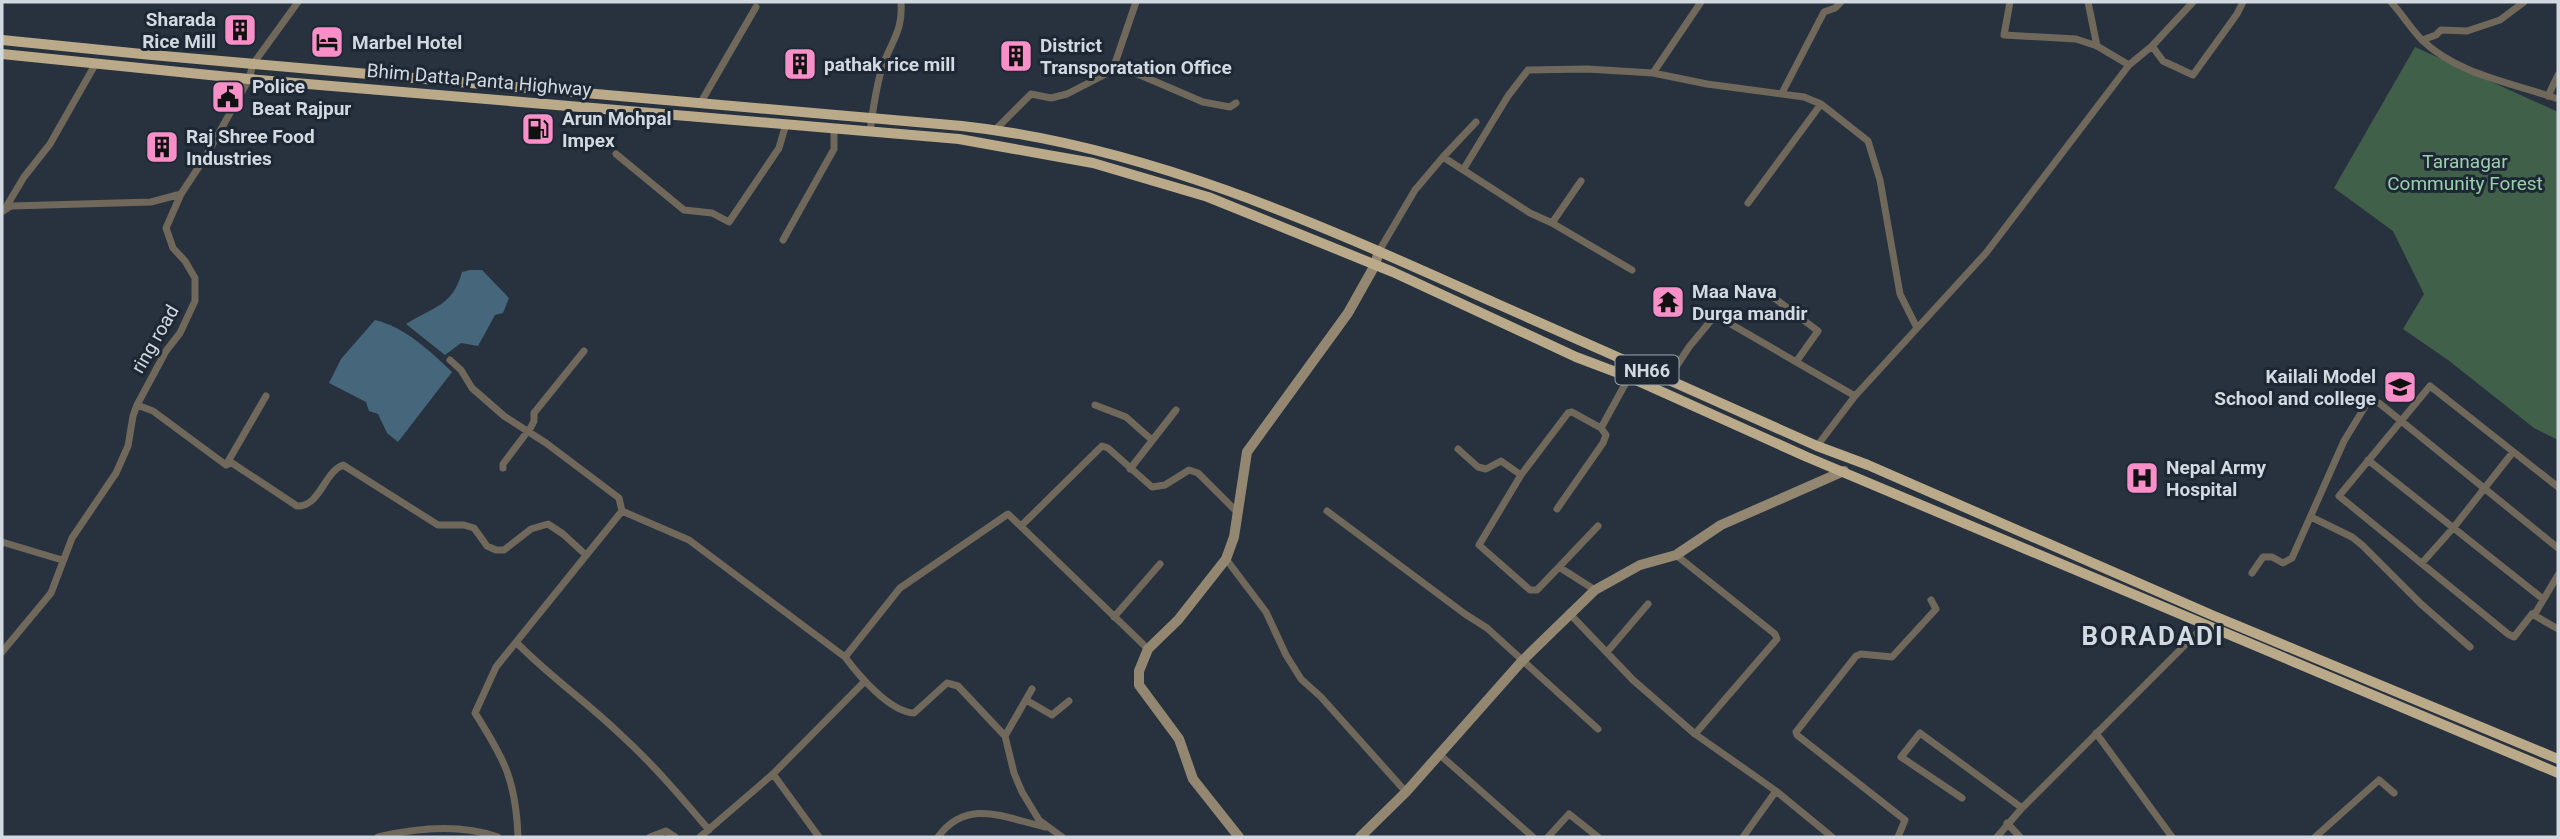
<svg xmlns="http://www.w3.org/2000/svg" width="2560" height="839" font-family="Roboto,sans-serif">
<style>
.forest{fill:#41604a}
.water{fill:#46667b}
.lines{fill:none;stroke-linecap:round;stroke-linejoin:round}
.minor{stroke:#70685b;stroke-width:7}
.secondary{stroke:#938772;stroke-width:10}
.trunk{stroke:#baaa8a;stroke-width:10}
.labels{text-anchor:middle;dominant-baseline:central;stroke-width:6;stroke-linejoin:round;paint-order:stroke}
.shield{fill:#1d2834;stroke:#9ca4ad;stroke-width:2}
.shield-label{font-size:18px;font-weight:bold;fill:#d2d9e1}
.poi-label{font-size:19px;font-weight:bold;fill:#d2d9e1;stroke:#1d2834;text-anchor:start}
.street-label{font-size:19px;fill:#d2d9e1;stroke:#1d2834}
.park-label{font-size:19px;fill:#99d1aa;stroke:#1d2834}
.district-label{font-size:26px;font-weight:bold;letter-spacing:2px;fill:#d2d9e1;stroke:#1d2834}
</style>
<rect width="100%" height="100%" fill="#27323e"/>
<path class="forest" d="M2415,47L2558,112V440L2534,428L2448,360L2403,329L2424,294L2393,231L2334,188Z"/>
<path class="water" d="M470,270H482L509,298L503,313L495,315L478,346L461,343L445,355L406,324C433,307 453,306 462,272Z
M375,320C405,327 430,351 452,372L398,442L387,433L378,414L369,411L366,402L329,383L341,359Z"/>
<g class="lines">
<path class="minor" d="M2010,2L2004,35L2076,39L2097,46L2129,65
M2088,2L2097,46
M2391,2C2402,14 2411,29 2422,40C2458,75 2513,83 2558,99
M2422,40L2436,35L2441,30L2467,31L2500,20L2524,2
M2152,46L2163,61L2193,75L2237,14L2243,2
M1114,66H1119L1203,102L1230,107L1236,103
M1653,73L1701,2
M1782,93L1824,12L1835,8L1841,2
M2548,96L2558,75
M701,102L756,7
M995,130L1031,94L1051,98L1067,94L1104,75L1114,66L1136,2
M870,131C873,110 876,85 883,65C892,40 903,31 901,2
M616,154L684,210L712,213L729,222L779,148L786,124
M1443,157L1476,122
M1463,170L1508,96L1528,70L1587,69L1653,73L1707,84L1804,97L1821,104L1868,141L1880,180L1900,294L1917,328
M1748,203L1821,104
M6,207L24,177L50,144L96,63
M3,211L11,206L151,202L181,194
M1552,223L1632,270
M783,240L834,149V128
M1379,251L1415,190L1443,157L1530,213L1552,223L1581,181
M1765,291L1818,331L1796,362
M450,360L461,370L472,388L504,416L546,443L619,498L622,511
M1668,379L1689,347L1713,318L1722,319L1855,396
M137,405L153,411L226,465L232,463L297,506C320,507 324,472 343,465L438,525H464L474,528L487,546L496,550H504L531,529L548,524L563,534L586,555
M1095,405L1126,417L1152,440
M1817,446L1855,396L1986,253L2129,65L2152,46L2193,2
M1458,449L1478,467L1486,469L1501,461L1521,475
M2368,460L2543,599
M226,465L266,396
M503,468V464L531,427L534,421V413L584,351
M1130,469L1176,410
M1557,509L1603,443L1606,435L1601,428L1629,377
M1327,511L1465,614L1487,628L1598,729
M2311,517L2352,537L2362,545L2421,604L2470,647
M1022,525L1102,446L1108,448L1152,487L1165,485L1189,470L1198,473L1238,513
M2,542L62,560
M1676,555L1775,634L1777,639L1695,734L1776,791L1832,837
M1226,559L1266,612L1286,655L1301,679L1321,697L1406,792
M2422,563L2454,527L2513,452
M1559,567L1598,526
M2252,573L2263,557H2272L2283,563L2292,558L2344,441L2369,400L2379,403L2558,548
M2558,575L2536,612L2532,614L2558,629
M1595,590L1559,567L1537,590H1530L1479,545L1521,475L1568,413L1572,412L1601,428
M1569,613L1633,680L1695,734
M2532,614L2514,637L2508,634L2339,496L2430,386L2558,487
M1114,617L1160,564
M516,642C549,676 587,702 621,735C653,764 681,797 709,830
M2,652L51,593L72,538L116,473L128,446L133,416L137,405L166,351L180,333L195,301V278L185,261L173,248L166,228L181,194L206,156L249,79L253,64L298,2
M1607,652L1648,604
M1026,700L1052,715L1069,701
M2096,733L2172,837
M1005,736L1032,689
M1439,754L1533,837
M773,774L819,837
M1962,798L1901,757L1920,733L2022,808
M2007,823L2020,837
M378,837C416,828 461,824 498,837
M518,837C516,781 505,760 475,713L496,667L622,511L689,540L845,657
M650,837L666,831L675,837
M700,837L773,774L864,682
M938,837C967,797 1005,818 1045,827
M1062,837L1039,820L1022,792L1014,773L1005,736L958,686L947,683L914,713C890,712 859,676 845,657L900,588L1008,514L1148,649
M1548,837L1569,814L1598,837
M1743,837L1776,791
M1898,837L1905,820L1797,735L1796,732L1856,656L1861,654L1892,657L1936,609L1931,600
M1997,837L2022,808L2206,624
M2315,837L2379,780L2394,793"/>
<path class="secondary" d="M1239,837L1193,779L1179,739L1139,685V671L1148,649L1178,620L1226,559L1234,537L1247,452L1348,313L1375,265L1379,251
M1360,837L1406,792L1522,661L1595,590L1640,565L1676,555L1721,525L1844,471"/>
<path class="trunk" d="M2,40L152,55L962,126C1149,146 1323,226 1493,302C1601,350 1709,397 1817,446L1868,465L2214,616L2558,759
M2,54L249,79L959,139L1093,163L1208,197L1393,272L1576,357L1629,377L1807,457L2558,773"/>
</g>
<defs>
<symbol id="building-square" viewBox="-11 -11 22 22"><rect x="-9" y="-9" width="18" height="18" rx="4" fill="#f98fc8" stroke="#1d2834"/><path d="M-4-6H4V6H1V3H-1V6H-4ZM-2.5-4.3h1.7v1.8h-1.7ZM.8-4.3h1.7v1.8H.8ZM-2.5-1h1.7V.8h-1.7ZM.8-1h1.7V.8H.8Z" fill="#111"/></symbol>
<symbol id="hotel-square" viewBox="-11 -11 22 22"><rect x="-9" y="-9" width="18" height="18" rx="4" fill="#f98fc8" stroke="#1d2834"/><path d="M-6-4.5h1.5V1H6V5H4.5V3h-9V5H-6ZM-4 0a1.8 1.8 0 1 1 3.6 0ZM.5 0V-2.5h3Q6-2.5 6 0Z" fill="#111"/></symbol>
<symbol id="civic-square" viewBox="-11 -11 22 22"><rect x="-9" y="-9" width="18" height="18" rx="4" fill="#f98fc8" stroke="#1d2834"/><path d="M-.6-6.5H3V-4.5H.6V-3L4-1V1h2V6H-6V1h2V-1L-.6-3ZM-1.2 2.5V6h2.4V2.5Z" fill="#111"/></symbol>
<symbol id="fuel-square" viewBox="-11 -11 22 22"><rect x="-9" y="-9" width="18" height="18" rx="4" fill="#f98fc8" stroke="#1d2834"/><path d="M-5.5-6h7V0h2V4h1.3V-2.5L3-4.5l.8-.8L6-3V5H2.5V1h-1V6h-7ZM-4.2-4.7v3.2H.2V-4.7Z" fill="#111"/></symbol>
<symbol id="temple-square" viewBox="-11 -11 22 22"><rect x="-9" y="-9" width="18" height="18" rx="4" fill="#f98fc8" stroke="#1d2834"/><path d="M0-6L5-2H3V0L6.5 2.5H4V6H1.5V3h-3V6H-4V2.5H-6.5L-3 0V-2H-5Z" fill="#111"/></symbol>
<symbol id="school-square" viewBox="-11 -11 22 22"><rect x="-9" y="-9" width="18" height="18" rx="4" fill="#f98fc8" stroke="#1d2834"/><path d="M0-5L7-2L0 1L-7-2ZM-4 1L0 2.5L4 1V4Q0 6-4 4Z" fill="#111"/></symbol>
<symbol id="hospital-square" viewBox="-11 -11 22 22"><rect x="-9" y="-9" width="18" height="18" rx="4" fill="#f98fc8" stroke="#1d2834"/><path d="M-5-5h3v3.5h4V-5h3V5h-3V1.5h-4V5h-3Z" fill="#111"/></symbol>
</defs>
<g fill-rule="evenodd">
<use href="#building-square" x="221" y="11" width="38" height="38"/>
<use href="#hotel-square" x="308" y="23" width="38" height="38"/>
<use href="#building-square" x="997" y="37" width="38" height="38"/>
<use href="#building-square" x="781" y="45" width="38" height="38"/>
<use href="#civic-square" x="209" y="78" width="38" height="38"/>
<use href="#fuel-square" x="519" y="110" width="38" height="38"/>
<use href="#building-square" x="143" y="128" width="38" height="38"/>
<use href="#temple-square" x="1649" y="283" width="38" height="38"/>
<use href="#school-square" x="2381" y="368" width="38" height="38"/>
<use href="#hospital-square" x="2123" y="459" width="38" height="38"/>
</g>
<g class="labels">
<rect class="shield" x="1615.5" y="355.5" width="63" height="29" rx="5"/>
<g class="shield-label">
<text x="1647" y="370">NH66</text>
</g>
<g class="poi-label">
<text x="216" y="19" text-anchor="end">Sharada<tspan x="216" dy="22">Rice Mill</tspan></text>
<text x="352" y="42">Marbel Hotel</text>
<text x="1040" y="45">District<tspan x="1040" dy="22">Transporatation Office</tspan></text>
<text x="824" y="64">pathak rice mill</text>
<text x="252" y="86">Police<tspan x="252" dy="22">Beat Rajpur</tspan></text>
<text x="562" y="118">Arun Mohpal<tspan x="562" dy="22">Impex</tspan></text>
<text x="186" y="136">Raj Shree Food<tspan x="186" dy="22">Industries</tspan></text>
<text x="1692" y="291">Maa Nava<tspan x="1692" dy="22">Durga mandir</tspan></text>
<text x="2376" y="376" text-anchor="end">Kailali Model<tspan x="2376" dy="22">School and college</tspan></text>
<text x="2166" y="467">Nepal Army<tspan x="2166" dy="22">Hospital</tspan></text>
</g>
<g class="street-label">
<text transform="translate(479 80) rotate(5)">Bhim Datta Panta Highway</text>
<text transform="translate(155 339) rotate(-60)">ring road</text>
</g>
<g class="park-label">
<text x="2465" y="161">Taranagar<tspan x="2465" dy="22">Community Forest</tspan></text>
</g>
<g class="district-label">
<text x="2153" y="636">BORADADI</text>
</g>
</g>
<rect width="2560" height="839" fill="none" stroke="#d2d9e1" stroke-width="7"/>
</svg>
